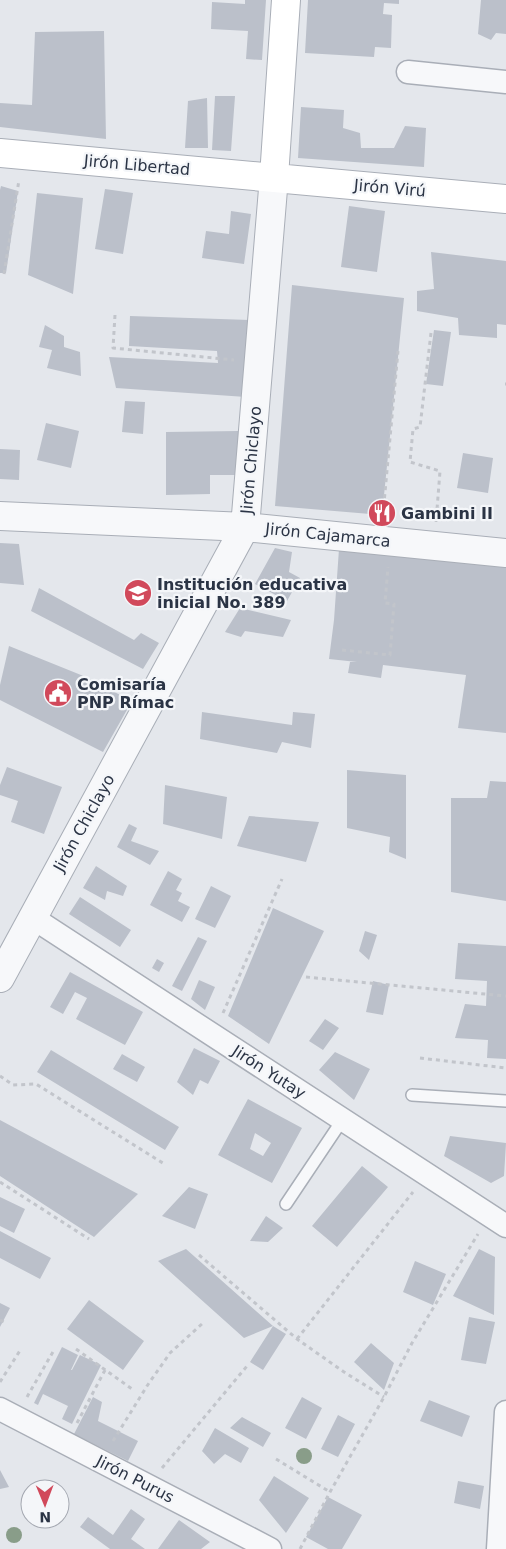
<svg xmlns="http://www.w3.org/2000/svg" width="506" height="1549" font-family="'DejaVu Sans',sans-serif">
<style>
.building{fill:#bbc0ca;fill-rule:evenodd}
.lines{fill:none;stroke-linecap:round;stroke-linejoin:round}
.service-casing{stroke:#a9aeb7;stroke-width:14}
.minor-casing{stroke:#a9aeb7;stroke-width:25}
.tertiary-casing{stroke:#a9aeb7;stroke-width:30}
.secondary-casing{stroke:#a9aeb7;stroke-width:30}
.path{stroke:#c2c5cb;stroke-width:3;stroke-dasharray:4 4;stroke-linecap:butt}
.service{stroke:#f7f8fa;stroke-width:11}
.minor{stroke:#f7f8fa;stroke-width:22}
.tertiary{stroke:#f7f8fa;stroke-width:28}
.secondary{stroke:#fff;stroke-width:28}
.tree{fill:#899d89}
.labels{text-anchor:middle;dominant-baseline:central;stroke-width:4.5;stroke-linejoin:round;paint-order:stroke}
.street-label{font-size:16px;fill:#2b3445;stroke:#f4f6f9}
.poi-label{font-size:16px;font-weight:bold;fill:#2b3445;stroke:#f4f6f9;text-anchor:start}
</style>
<rect width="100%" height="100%" fill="#e4e7ec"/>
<path class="building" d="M245,0H266L262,60L246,59L248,31L211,29L212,2L245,4Z
M308,0H399V4L384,3L383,14L392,15L391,48L375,47L374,57L305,53Z
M481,0H506V34L496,33L491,40L478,34Z
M104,31L106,139L0,127V103L32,105L35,32Z
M215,96H235L231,151L212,150Z
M207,98L208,148H185L188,101Z
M301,107L344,110L343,128L360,133L361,148H394L405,126L426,128L424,167L298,158Z
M1,186L18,191L6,273H0V190Z
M105,189L133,193L123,254L95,249Z
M37,193L83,198L73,294L28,275Z
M349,206L385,211L377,272L341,267Z
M231,211L251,214L244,264L202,258L206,231L229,234Z
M431,252L506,261V325L497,324V338L459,335L458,318L417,311V291L434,289Z
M292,285L404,298L382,515L275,506Z
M130,316L250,320L246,397L116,388L109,357L218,363L217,351L129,346Z
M45,325L64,336V347L80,352L81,376L47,368L52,350L39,347Z
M434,330L451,332L443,386L426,384Z
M125,401L145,402L143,434L122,432Z
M46,423L79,431L71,468L37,460Z
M239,431L240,475H210V494L166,495V432Z
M0,449L20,450L19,480L0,479Z
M463,453L493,458L488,493L457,488Z
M0,543L19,544L24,585L0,583Z
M275,548L292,552L289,572L300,578L287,601L255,584Z
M339,549L506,561V733L458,728L466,675L383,665L381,678L348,673L350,662H357L329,659L334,620Z
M39,588L134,640L141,633L159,643L143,669L31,611Z
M240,608L291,620L283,637L245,631L241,637L225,632Z
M9,646L81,675L132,701L103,752L0,700V685Z
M202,712L292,725L293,712L315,714L311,748L282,742L277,753L200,739Z
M7,767L62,787L44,834L11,822L18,801L0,795V785Z
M347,770L406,775V859L389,852L390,837L347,828Z
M490,781L506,782V901L451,892V798H487Z
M165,785L227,797L222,839L163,824Z
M249,816L319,822L306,862L237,846Z
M129,824L137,828L131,841L159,851L150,865L117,847Z
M96,866L127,886L123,896L107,891L105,900L83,888Z
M168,871L182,879L176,890L182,893L178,901L190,907L182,922L150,905Z
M211,886L231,896L215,928L195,919Z
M80,897L131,930L120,947L69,914Z
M273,908L324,931L269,1044L228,1016Z
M365,931L377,935L369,960L359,951Z
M198,937L207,941L182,991L172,986Z
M458,943L506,946V1059L487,1058L488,1040L455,1038L465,1004L486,1006L487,981L455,979Z
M157,959L164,963L159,972L152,968Z
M70,972L143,1012L125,1045L76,1019L87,998L75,992L63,1014L50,1007Z
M199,980L215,987L205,1010L191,999Z
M373,981L389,985L383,1015L366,1012Z
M325,1019L339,1028L323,1050L309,1041Z
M194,1048L220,1061L208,1084L200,1080L193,1095L177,1082Z
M51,1050L179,1127L165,1150L37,1072Z
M335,1052L370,1069L354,1100L319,1070Z
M122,1054L145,1067L137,1082L113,1069Z
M248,1099L302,1128L272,1183L218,1155ZM255,1133L271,1143L263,1156L250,1149Z
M0,1120L138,1194L94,1237L0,1176Z
M450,1136L506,1143L504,1176L491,1183L444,1156Z
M362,1166L388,1187L337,1247L312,1226Z
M189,1187L208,1194L195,1229L162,1216Z
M0,1197L25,1209L14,1233L0,1226Z
M266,1216L283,1228L268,1242L250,1241Z
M0,1231L51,1258L40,1279L0,1258Z
M186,1249L273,1326L244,1338L158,1261Z
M479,1249L495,1257L494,1315L453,1296Z
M415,1261L446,1274L433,1305L403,1292Z
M89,1300L144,1341L123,1370L67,1329Z
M0,1303L10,1308L0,1327Z
M469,1317L495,1322L486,1364L461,1360Z
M273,1326L286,1334L263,1370L250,1362Z
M371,1343L394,1363L384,1390L354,1362Z
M62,1347L78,1355L71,1370H72L80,1355L101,1365L72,1424L62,1419L68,1406L43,1394L38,1405L34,1403Z
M93,1397L102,1402L98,1421L138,1441L128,1461L74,1434Z
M302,1397L322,1408L306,1439L285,1428Z
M429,1400L470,1416L462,1437L420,1421Z
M338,1415L355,1424L338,1457L321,1449Z
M242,1417L271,1433L263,1447L230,1428Z
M215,1428L249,1448L241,1463L225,1454L214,1464L202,1451Z
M0,1470L9,1487L0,1489Z
M274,1476L309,1498L286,1533L259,1500Z
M458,1481L484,1486L480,1509L454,1503Z
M328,1497L362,1515L342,1549H328L306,1537Z
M131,1509L145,1519L131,1539L145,1549H110L80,1527L88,1517L113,1535Z
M179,1520L210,1542L201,1549H158Z"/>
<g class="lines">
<defs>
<path id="service" d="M412,1095L506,1101
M286,1204L343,1119"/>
<path id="minor" d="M408,72L506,82
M33,918L506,1226
M0,1409L270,1549
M498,1549L506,1412"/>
<path id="tertiary" d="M0,516L245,527L506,553
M0,978L245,527L274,177"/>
<path id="secondary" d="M0,153L506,199
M274,177L286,0"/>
</defs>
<use href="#service" class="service-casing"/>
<use href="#minor" class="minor-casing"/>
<use href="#tertiary" class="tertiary-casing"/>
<use href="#secondary" class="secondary-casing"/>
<path class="path" d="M4,274L19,180
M115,315L113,348L234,360
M431,333L420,427L413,429L410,462L440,471L436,522
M505,384H506
M383,514L398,351
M342,650L390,655L394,604L385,603L388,567
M306,977L506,996
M223,1013L282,879
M420,1058L506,1068
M0,1076L13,1085L36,1084L166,1165
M0,1182L89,1239
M199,1255L297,1339L344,1372L384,1397
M0,1320L4,1322
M297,1339L413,1192
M76,1349L132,1389
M0,1382L21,1349
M27,1397L54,1350
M77,1423L105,1370
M113,1441L147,1386L170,1353L203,1323
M276,1459L330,1492
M162,1468L247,1366
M300,1549L330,1492L384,1397L412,1343L478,1234"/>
<use href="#service" class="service"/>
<use href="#minor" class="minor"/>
<use href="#tertiary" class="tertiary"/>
<use href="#secondary" class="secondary"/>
</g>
<g class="tree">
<circle cx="304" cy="1456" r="8"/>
<circle cx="14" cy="1535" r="8"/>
</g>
<defs>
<symbol id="restaurant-disc" viewBox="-11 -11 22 22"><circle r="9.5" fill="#d1495b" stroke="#f4f6f9"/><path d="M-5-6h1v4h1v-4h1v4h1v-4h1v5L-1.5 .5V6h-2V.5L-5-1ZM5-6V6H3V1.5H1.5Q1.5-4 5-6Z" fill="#fff"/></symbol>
<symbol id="school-disc" viewBox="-11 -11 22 22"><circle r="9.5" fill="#d1495b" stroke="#f4f6f9"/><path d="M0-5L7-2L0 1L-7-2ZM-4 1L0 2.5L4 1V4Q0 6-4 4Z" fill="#fff"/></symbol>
<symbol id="civic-disc" viewBox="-11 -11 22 22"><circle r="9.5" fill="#d1495b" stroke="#f4f6f9"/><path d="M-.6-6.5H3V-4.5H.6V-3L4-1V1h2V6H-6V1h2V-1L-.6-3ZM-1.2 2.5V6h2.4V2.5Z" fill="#fff"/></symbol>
</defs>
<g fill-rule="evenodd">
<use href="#restaurant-disc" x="366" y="497" width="32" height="32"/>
<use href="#school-disc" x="122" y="577" width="32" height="32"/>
<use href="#civic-disc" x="42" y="677" width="32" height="32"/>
</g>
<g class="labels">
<g class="street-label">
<text transform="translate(137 165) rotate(5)">Jirón Libertad</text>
<text transform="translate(390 188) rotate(5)">Jirón Virú</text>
<text transform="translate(251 460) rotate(-85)">Jirón Chiclayo</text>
<text transform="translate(328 535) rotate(6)">Jirón Cajamarca</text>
<text transform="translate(84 823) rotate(-61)">Jirón Chiclayo</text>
<text transform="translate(269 1072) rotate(33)">Jirón Yutay</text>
<text transform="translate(135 1479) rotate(27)">Jirón Purus</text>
</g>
<g class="poi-label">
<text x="401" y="513">Gambini II</text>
<text x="157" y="584">Institución educativa<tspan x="157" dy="18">inicial No. 389</tspan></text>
<text x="77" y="684">Comisaría<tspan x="77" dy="18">PNP Rímac</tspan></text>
</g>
</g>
<g transform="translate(45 1504) rotate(179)"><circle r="24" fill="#f4f6f9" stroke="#a4a8b1"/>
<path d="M0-4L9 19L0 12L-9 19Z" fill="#d1495b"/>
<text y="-8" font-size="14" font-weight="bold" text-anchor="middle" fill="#2b3445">N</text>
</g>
</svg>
